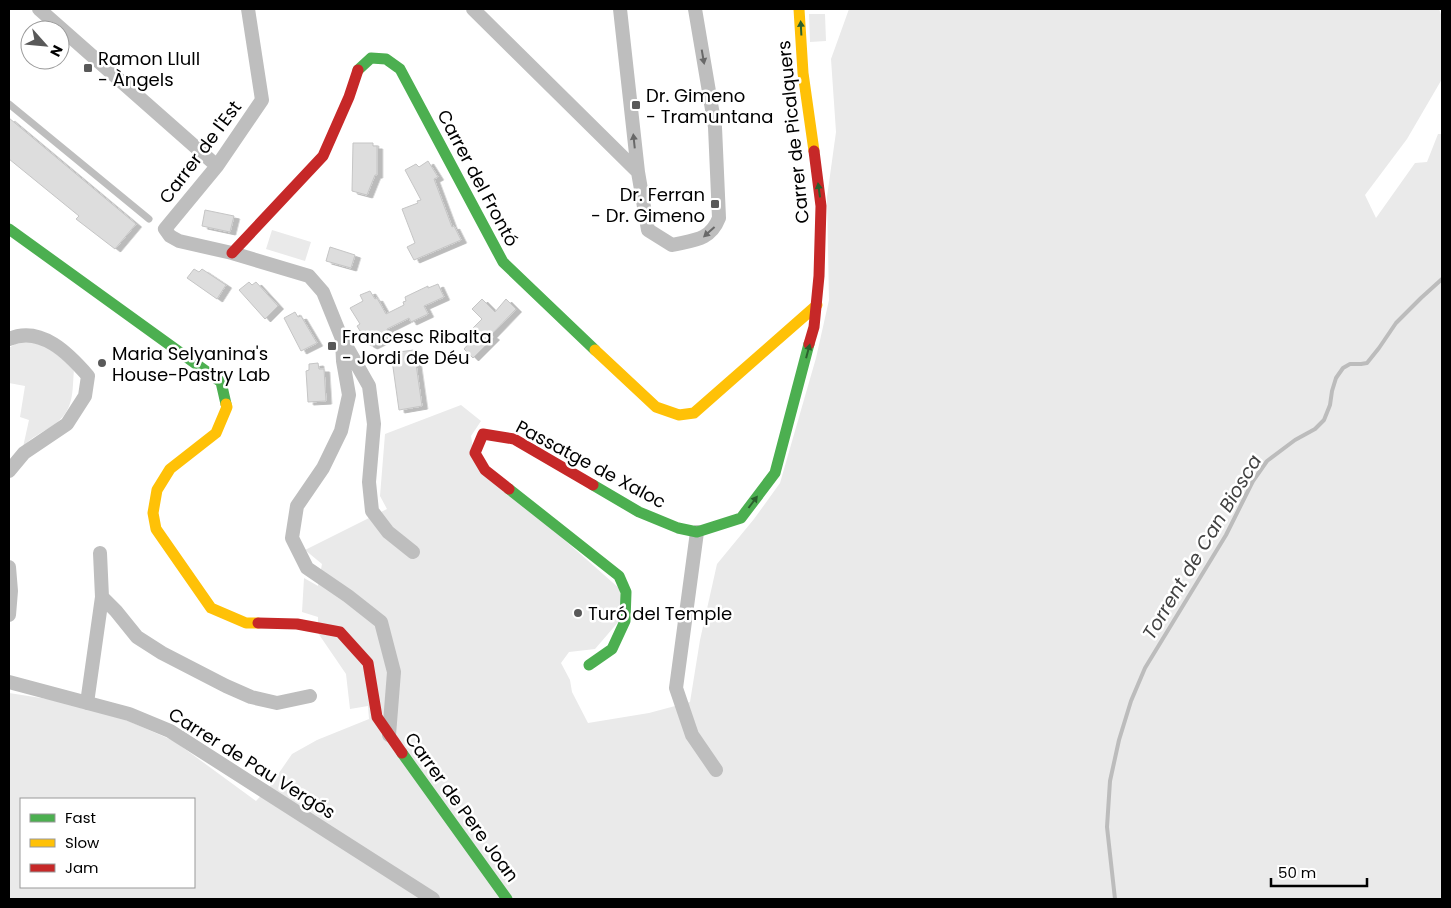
<svg xmlns="http://www.w3.org/2000/svg" width="1451" height="908" font-family="Poppins,sans-serif">
<style>
.green{fill:#eaeaea;fill-rule:evenodd}
.lines{fill:none;stroke-linecap:round;stroke-linejoin:round}
.stream{stroke:#bcbcbc;stroke-width:4}
.building{fill:#ddd;stroke:#c5c5c5;filter:url(#shadow)}
.lane{stroke:#bebebe;stroke-width:7}
.street{stroke:#bebebe;stroke-width:14}
.fast{stroke:#4caf50;stroke-width:11}
.slow{stroke:#ffc107;stroke-width:11}
.jam{stroke:#c62828;stroke-width:11}
.oneway{fill:#2a602c}
.oneway2{fill:#686868}
.poi-dot{fill:#595959;stroke:#fff;stroke-width:2}
.labels{text-anchor:middle;dominant-baseline:central;stroke-width:5;stroke-linejoin:round;paint-order:stroke}
.poi-label{font-size:18px;fill:#000;stroke:#fff;text-anchor:start}
.street-label{font-size:18px;fill:#000;stroke:#fff}
.water-label{font-size:19px;font-style:italic;fill:#414141;stroke:#fff}
</style>
<defs>
<filter id="shadow"><feDropShadow dx="5.5" dy="3" stdDeviation="0" flood-color="#0004"/></filter>
</defs>
<rect width="100%" height="100%" fill="#fff"/>
<path class="green" d="M849,9H1439L1442,17V79L1407,139L1365,195L1376,218L1415,163L1427,162L1438,134H1442V899H9V693L86,705L117,716L174,741L256,801L270,786L292,754L317,740L369,719L368,706L350,709L346,674L318,633V617L302,612L304,578L318,586L322,564L305,550L387,509L380,496L385,434L461,405L481,421L471,436L475,461L620,589V620L595,649L569,652L561,663L570,680L572,692L588,723L649,713L690,702L700,640L717,564L754,519L780,483L816,358L829,300L827,197L836,132L831,59ZM21,799H194V887H21Z
M809,14H825L826,41L810,42Z
M272,230L311,242L305,261L266,249Z
M21,340L46,346L74,369C72,392 75,411 52,426C42,433 31,437 23,447L29,420L20,417L25,386L9,383V348Z"/>
<g class="lines">
<path class="stream" d="M1115,899L1107,827L1110,781L1119,740L1131,701L1145,668L1226,535L1253,481L1267,461L1295,440L1315,429L1324,420L1330,405L1332,391L1336,378L1343,368L1350,364H1361L1367,363L1379,348L1396,323L1421,298L1442,279"/>
</g>
<path class="building" d="M9,118L136,224L115,249L76,219L79,216L9,159Z
M353,143H373V146H377V175H375L367,195L352,191Z
M428,161L438,177L434,179L452,227L454,226L461,240L414,260L407,247L415,243L402,209L418,203L417,201L421,200L405,170L416,164L419,167Z
M205,210L234,216L230,232L202,226Z
M330,247L355,255L351,268L326,261Z
M194,269L199,272L202,269L226,285L217,299L187,278Z
M249,282L252,285L256,282L278,306L265,319L239,290Z
M438,284L444,297L424,306L428,314L411,322L409,318L387,329L389,334L385,337L386,339L372,346L368,344L357,326L360,324L350,308L363,301L360,295L370,291L375,299L377,298L386,314L404,305L403,302L406,301L405,297L428,286V288Z
M482,299L495,312L506,299L516,309L491,335L494,337L473,358L464,349L471,341L469,339L476,331L473,328L482,319L472,309Z
M295,312L298,317L301,316L317,343L301,351L284,318Z
M414,350L422,406L399,410L391,353Z
M318,363L319,369H324L326,401L308,402L306,371L309,370V364Z"/>
<g class="lines">
<path class="lane" d="M9,104L149,219"/>
<path class="street" d="M39,9L217,166
M248,9L262,100L217,166L165,229L170,236L179,241L232,253L309,276L323,292L342,339L343,361L349,395L341,431L323,468L297,506L292,538L307,568L348,596L381,622L394,672L389,735
M473,9L638,172
M620,9L638,172L648,230L672,245C693,240 710,241 719,218L715,127L695,9
M9,339C41,325 69,354 88,376L85,396L67,424L24,453L9,471
M344,342L369,386L374,424L369,482L372,511L388,532L413,552
M697,532L676,688L692,735L716,770
M9,567L11,591L9,615
M102,597L116,611L137,637L162,653L226,686L251,697L277,703L310,696
M9,682L129,714L170,731L433,899
M87,703L102,597L100,553"/>
<path class="fast" d="M358,70L371,58L386,59L400,69L503,262L595,350
M9,229L221,382L226,404
M593,485L639,512L678,528L697,532L741,518L775,473L809,344
M509,489L619,576L626,592L625,621L612,649L589,665
M402,753L507,899"/>
<path class="slow" d="M799,9L803,73L814,151
M595,350L656,407L679,415L694,413L817,305
M226,404L227,407L216,433L170,469L157,490L153,513L156,529L211,608L246,623H258"/>
<path class="jam" d="M232,253L323,156L349,97L358,70
M809,344L814,327L819,276L821,206L814,151
M509,489L485,470L475,453L483,434L514,439L593,485
M258,623L297,624L340,632L368,663L377,717L402,753"/>
</g>
<defs><path id="oneway-solid" d="M-6-.8H1V-3.2L6.5 0L1 3.2V.8H-6Z" transform="scale(1.25)"/></defs>
<g class="oneway">
<use href="#oneway-solid" transform="translate(801 28) rotate(-93)"/>
<use href="#oneway-solid" transform="translate(819 190) rotate(-98)"/>
<use href="#oneway-solid" transform="translate(808 351) rotate(-75)"/>
<use href="#oneway-solid" transform="translate(753 502) rotate(-53)"/>
</g>
<g class="oneway2">
<use href="#oneway-solid" transform="translate(703 57) rotate(80)"/>
<use href="#oneway-solid" transform="translate(634 141) rotate(-96)"/>
<use href="#oneway-solid" transform="translate(709 232) rotate(138)"/>
</g>
<g class="poi-dot">
<rect x="83" y="63" width="10" height="10" rx="2.5"/>
<rect x="631" y="100" width="10" height="10" rx="2.5"/>
<rect x="710" y="199" width="10" height="10" rx="2.5"/>
<rect x="327" y="341" width="10" height="10" rx="2.5"/>
<circle cx="102" cy="363" r="5"/>
<circle cx="578" cy="613" r="5"/>
</g>
<g class="labels">
<g class="poi-label">
<text x="98" y="58">Ramon Llull<tspan x="98" dy="21">- Àngels</tspan></text>
<text x="646" y="95">Dr. Gimeno<tspan x="646" dy="21">- Tramuntana</tspan></text>
<text x="705" y="194" text-anchor="end">Dr. Ferran<tspan x="705" dy="21">- Dr. Gimeno</tspan></text>
<text x="342" y="336">Francesc Ribalta<tspan x="342" dy="21">- Jordi de Déu</tspan></text>
<text x="112" y="353">Maria Selyanina's<tspan x="112" dy="21">House-Pastry Lab</tspan></text>
<text x="588" y="613">Turó del Temple</text>
</g>
<g class="street-label">
<text transform="translate(793 132) rotate(-96)">Carrer de Picalquers</text>
<text transform="translate(200 152) rotate(-53)">Carrer de l'Est</text>
<text transform="translate(478 178) rotate(62)">Carrer del Frontó</text>
<text transform="translate(591 464) rotate(28)">Passatge de Xaloc</text>
<text transform="translate(252 763) rotate(32)">Carrer de Pau Vergós</text>
<text transform="translate(462 807) rotate(54)">Carrer de Pere Joan</text>
</g>
<g class="water-label">
<text transform="translate(1202 547) rotate(-59)">Torrent de Can Biosca</text>
</g>
</g>
<rect width="1451" height="908" fill="none" stroke="#000000" stroke-width="20"/>
<rect x="20" y="798" width="175" height="90" fill="#ffffff" stroke="#999999"/>
<rect x="30" y="814" width="25" height="8" fill="#4caf50" stroke="#999999"/>
<text x="65" y="823" font-size="15" fill="#000000">Fast</text>
<rect x="30" y="839" width="25" height="8" fill="#ffc107" stroke="#999999"/>
<text x="65" y="848" font-size="15" fill="#000000">Slow</text>
<rect x="30" y="864" width="25" height="8" fill="#c62828" stroke="#999999"/>
<text x="65" y="873" font-size="15" fill="#000000">Jam</text>
<g transform="translate(45 45) rotate(117)"><circle r="24" fill="#ffffff" stroke="#999999"/>
<path d="M0-4L9 19L0 12L-9 19Z" fill="#595959"/>
<text y="-8" font-size="14" font-weight="bold" text-anchor="middle" fill="#000000">N</text>
</g>
<path d="M1271 878v8h96v-8" fill="none" stroke="#000000" stroke-width="2.5"/>
<text x="1278" y="878" font-size="15" fill="#000000" stroke="#ffffff" stroke-width="4" paint-order="stroke">50 m</text>
</svg>
